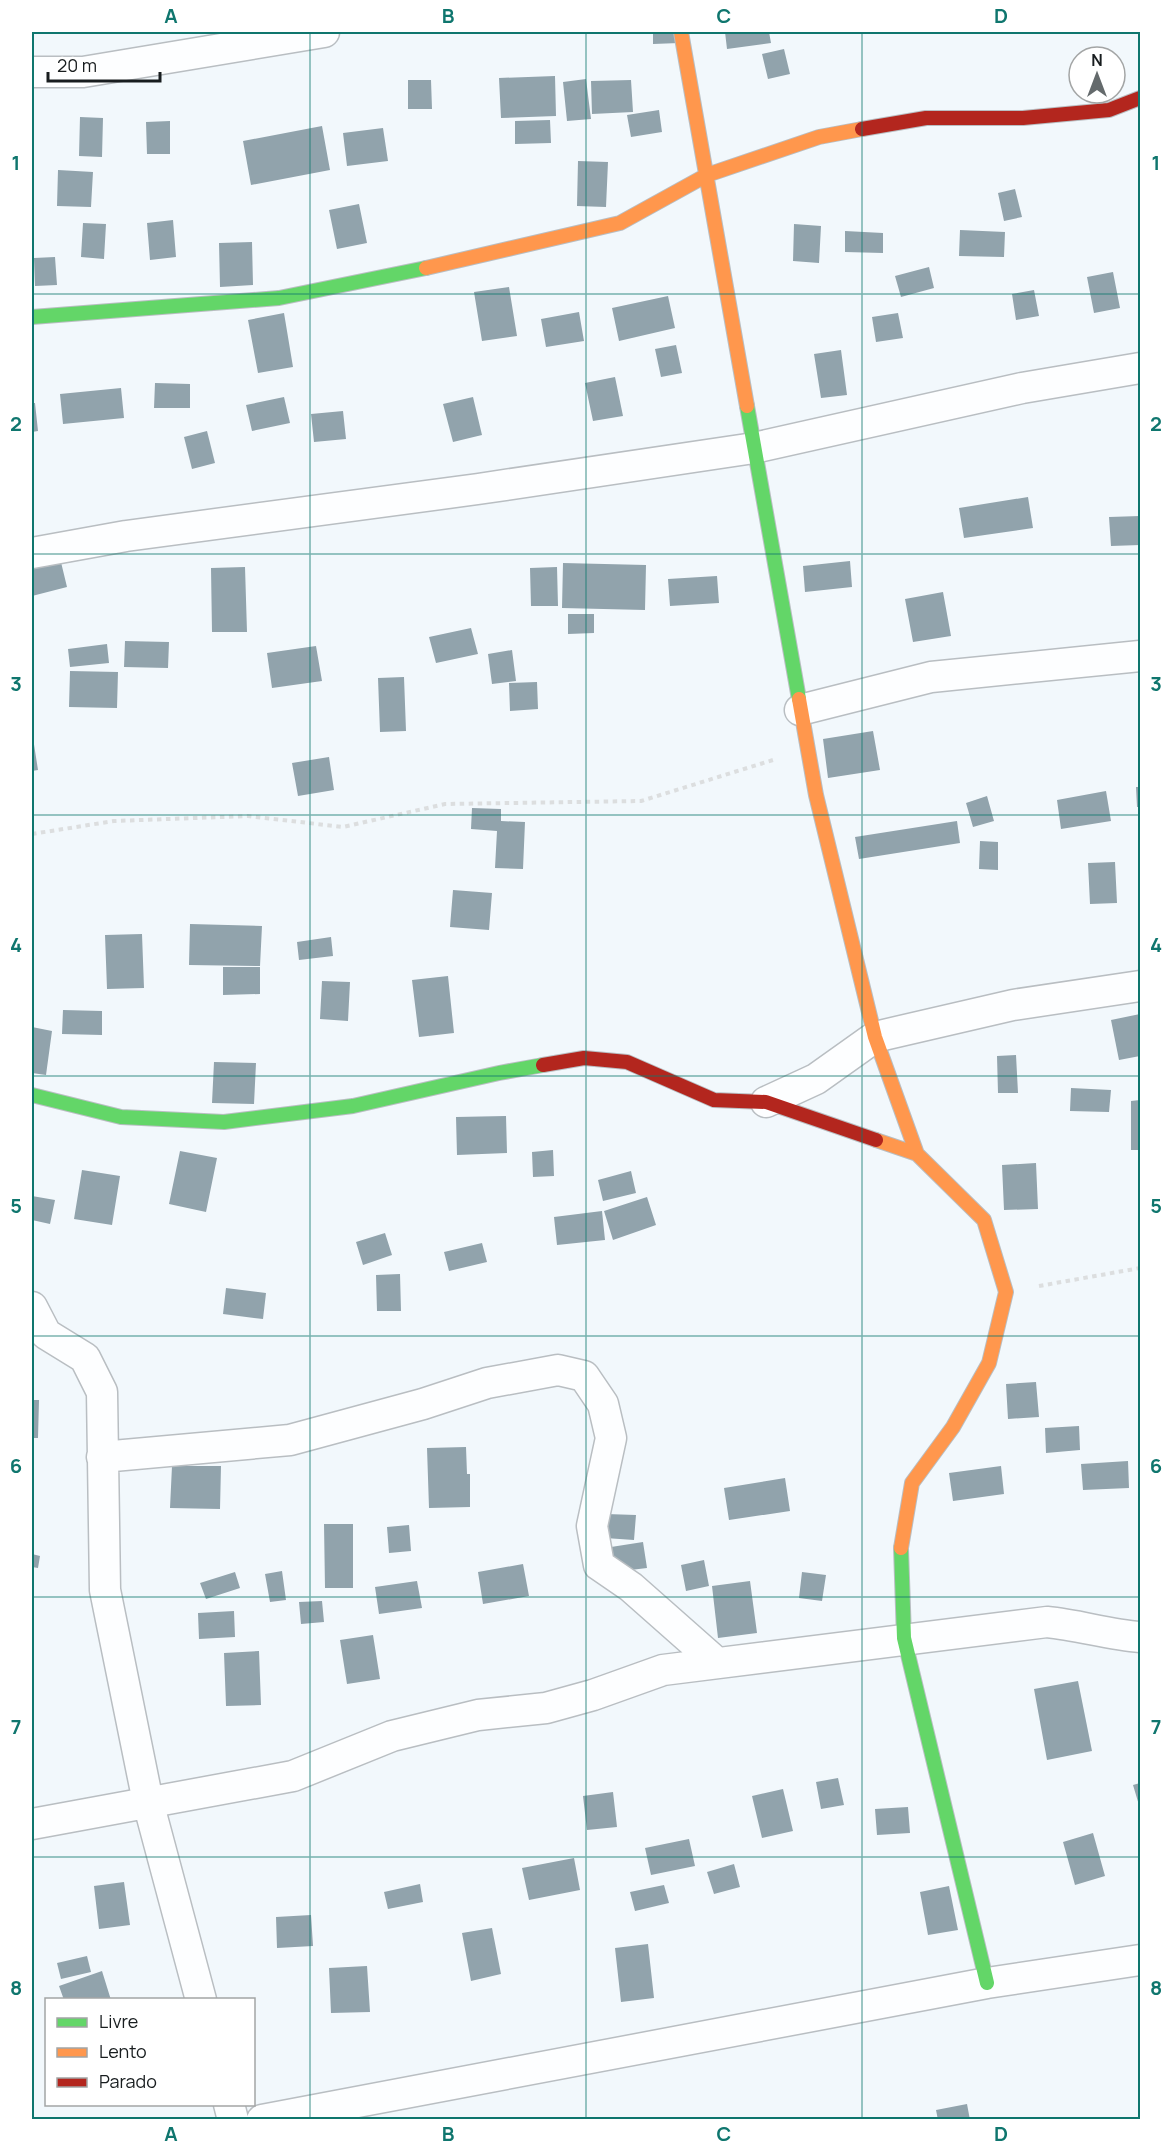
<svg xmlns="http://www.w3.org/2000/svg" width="1172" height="2151" font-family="Manrope,sans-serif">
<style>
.building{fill:#91a3ac}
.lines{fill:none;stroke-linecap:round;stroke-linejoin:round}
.street-casing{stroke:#b9bec2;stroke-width:33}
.fast-casing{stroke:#b9bec2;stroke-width:16}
.slow-casing{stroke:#b9bec2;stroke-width:16}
.jam-casing{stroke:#b9bec2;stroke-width:16}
.path{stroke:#dcdedf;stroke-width:4;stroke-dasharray:4.5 4.5;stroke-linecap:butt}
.street{stroke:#fdfeff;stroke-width:30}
.fast{stroke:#63d668;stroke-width:14}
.slow{stroke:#ff974d;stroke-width:14}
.jam{stroke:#b3261e;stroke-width:14}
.grid{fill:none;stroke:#0f766e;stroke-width:1.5;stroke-opacity:0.55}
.neatline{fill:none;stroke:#0f766e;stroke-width:2}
.grid-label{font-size:20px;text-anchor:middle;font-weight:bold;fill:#0f766e}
</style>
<rect width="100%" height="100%" fill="#f2f8fc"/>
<path class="building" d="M653,32H678L679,43L653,44Z
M725,32H769L771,43L727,49Z
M784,49L790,74L768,79L762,54Z
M555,76L556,116L501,118L499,78Z
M586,79L591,119L567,121L563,82Z
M408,80H431L432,109H408Z
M631,80L633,112L592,114L591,81Z
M659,110L662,132L631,137L627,115Z
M80,117L103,118L102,157L79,156Z
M550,120L551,143L515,144V121Z
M170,121V154H147L146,122Z
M322,126L330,170L251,185L243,141Z
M383,128L388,161L347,166L343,133Z
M578,161L608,162L606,207L577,206Z
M58,170L93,172L91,207L57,206Z
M1015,189L1022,217L1004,221L998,193Z
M359,204L367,243L337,249L329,210Z
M173,220L176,257L150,260L147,223Z
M83,223L106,224L104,259L81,257Z
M794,224L821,226L819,263L793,261Z
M960,230L1005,232L1004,257L959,256Z
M845,231L883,233V253L845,252Z
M252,242L253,285L220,287L219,243Z
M55,257L57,285L35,286L34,258Z
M929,267L934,288L901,297L895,276Z
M1113,272L1120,308L1094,313L1087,277Z
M509,287L517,336L482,341L474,292Z
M1034,290L1039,316L1016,320L1012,294Z
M668,296L675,328L619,341L612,308Z
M579,312L584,341L546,347L541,319Z
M284,313L293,367L258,373L248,320Z
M898,313L903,338L876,342L872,317Z
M676,345L682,373L661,377L655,349Z
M841,350L847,395L821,398L814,354Z
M615,377L623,416L593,421L585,383Z
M155,383L190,384V408H154Z
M121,388L124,418L63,424L60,394Z
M284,397L290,423L252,431L246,405Z
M473,397L482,435L453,442L443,404Z
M32,403H35L38,431L32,432Z
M343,411L346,439L314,442L311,414Z
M207,431L215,463L192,469L184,437Z
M1028,497L1033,528L964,538L959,508Z
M1140,516V545L1111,546L1109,517Z
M60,558L67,587L32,596V565Z
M850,561L852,587L805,592L803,566Z
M563,563L646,565L645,610L562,608Z
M245,567L247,632H212L211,568Z
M557,567L558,606H531L530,568Z
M717,576L719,603L670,606L668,579Z
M943,592L951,636L913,642L905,599Z
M568,614H594V633L568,634Z
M471,628L478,654L436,663L429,637Z
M125,641L169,642L168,668L124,667Z
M107,644L109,663L70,667L68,649Z
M316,646L322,681L272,688L267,653Z
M512,650L516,681L492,684L488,654Z
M70,671L118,672L117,708L69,707Z
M404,677L406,731L380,732L378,678Z
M537,682L538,709L510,711L509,683Z
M873,731L880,770L828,778L823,739Z
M33,738L38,770L32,771V739Z
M329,757L334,790L298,796L292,763Z
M1136,787H1140V807H1137Z
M1106,791L1111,821L1061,829L1057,800Z
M987,796L994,821L973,827L966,803Z
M472,808L501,809V821L525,822L523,869L495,868L497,831L471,829Z
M957,821L960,843L859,859L855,837Z
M980,841L998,842V870L979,869Z
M1115,862L1117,903L1090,904L1088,863Z
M453,890L492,893L489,930L450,927Z
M190,924L262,926L260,966L189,965Z
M142,934L144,988L107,989L105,935Z
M331,937L333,956L299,960L297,942Z
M223,967H260V994L223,995Z
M448,976L454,1033L419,1037L412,980Z
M322,981L350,982L348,1021L320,1019Z
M63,1010L102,1011V1035L62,1034Z
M1140,1014V1056L1119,1060L1111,1020Z
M32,1027L52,1031L46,1075L32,1073Z
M1016,1055L1018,1093H998L997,1056Z
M214,1062L256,1063L254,1104L212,1103Z
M1071,1088L1111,1090L1109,1112L1070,1111Z
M1140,1100V1150H1131V1101Z
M506,1116L507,1153L457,1155L456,1117Z
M553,1150L554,1176L533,1177L532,1152Z
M180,1151L217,1158L206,1212L169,1204Z
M1036,1163L1038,1209L1004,1210L1002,1165Z
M82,1170L120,1176L112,1225L74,1219Z
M631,1171L636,1193L603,1201L598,1180Z
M32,1196L55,1200L50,1224L32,1220Z
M647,1197L656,1225L613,1240L604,1211Z
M602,1211L605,1240L557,1245L554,1217Z
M385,1233L392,1255L363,1265L356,1242Z
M482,1243L487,1262L449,1271L444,1252Z
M400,1274L401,1311H377L376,1275Z
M226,1288L266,1293L263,1319L223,1314Z
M1036,1382L1039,1417L1008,1419L1006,1384Z
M32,1400H39L38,1438H32Z
M1079,1426L1080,1450L1046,1453L1045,1428Z
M466,1447L467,1474H470V1507L429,1508L427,1448Z
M1128,1461L1129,1488L1083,1490L1081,1464Z
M172,1466H221L220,1509L170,1508Z
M1001,1466L1004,1494L953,1501L949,1473Z
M785,1478L790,1511L729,1520L724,1488Z
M606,1514L636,1515L634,1540L605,1538Z
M324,1524H353V1588H325Z
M409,1525L411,1551L389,1553L387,1527Z
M643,1542L647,1568L614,1572L611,1547Z
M32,1554L40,1556L38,1568L32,1567Z
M704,1560L709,1586L686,1591L681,1565Z
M523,1564L529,1596L483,1604L478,1572Z
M282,1571L286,1600L270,1602L265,1574Z
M235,1572L240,1588L206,1599L200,1583Z
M802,1572L826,1575L822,1601L799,1598Z
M417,1581L422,1608L379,1614L375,1587Z
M750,1581L757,1633L718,1638L712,1586Z
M322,1601L324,1622L301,1624L299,1602Z
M234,1611L235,1637L199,1639L198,1613Z
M373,1635L380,1679L347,1684L340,1640Z
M259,1651L261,1705L226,1706L224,1653Z
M1078,1681L1092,1751L1047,1760L1034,1689Z
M838,1778L844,1805L821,1809L816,1782Z
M1140,1783V1805H1139L1133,1785Z
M783,1789L793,1831L762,1838L752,1796Z
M613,1792L617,1827L587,1830L583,1796Z
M908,1807L910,1833L877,1835L875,1809Z
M1093,1833L1105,1876L1075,1885L1063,1842Z
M689,1839L695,1866L651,1875L645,1848Z
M574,1858L580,1890L529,1900L522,1868Z
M734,1864L740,1887L714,1894L707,1872Z
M124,1882L130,1925L99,1929L94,1886Z
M420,1884L423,1902L388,1909L384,1892Z
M664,1885L669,1903L635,1911L630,1892Z
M949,1886L958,1930L928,1935L920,1892Z
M311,1915L313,1946L277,1948L276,1917Z
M492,1928L501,1974L471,1981L462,1933Z
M648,1944L654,1998L621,2002L615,1948Z
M87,1956L91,1972L61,1979L57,1963Z
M367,1966L370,2012L331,2013L329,1968Z
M102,1971L111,2000H64L59,1986Z
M967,2104L970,2120H938L936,2110Z"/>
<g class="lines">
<defs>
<path id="street" d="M32,72H83L324,32
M32,553L126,536L478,489L754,448L1022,388L1140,368
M800,710L931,677L1140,656
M766,1102L816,1079L875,1037L1013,1005L1140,986
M32,1307L46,1334L85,1358L102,1392L105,1590L148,1802L201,2000
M102,1457L290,1440L423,1404L487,1383L558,1370L584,1376L603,1404L611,1438L592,1526L599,1565L631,1587L717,1663
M32,1824L293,1776L392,1736L478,1715L546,1708L593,1695L663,1670L1047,1622C1079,1625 1109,1635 1140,1637
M229,2104L233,2120
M262,2120L987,1983L1140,1960"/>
<path id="fast" d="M32,317L279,298L426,268
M747,406L799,699
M32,1095L121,1117L224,1122L353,1106L499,1073L543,1065
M901,1548L904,1638L987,1983"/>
<path id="slow" d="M681,32L747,406
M426,268L620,223L707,175L819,137L862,129
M799,699L816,795L875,1037L917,1154
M876,1140L917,1154L984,1220L1006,1292L989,1363L953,1427L912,1483L901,1548"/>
<path id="jam" d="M862,129L926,118H1023L1109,110L1140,98
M543,1065L584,1058L627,1062L714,1100L766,1102L876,1140"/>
</defs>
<use href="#street" class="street-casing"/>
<use href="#fast" class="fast-casing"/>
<use href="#slow" class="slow-casing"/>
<use href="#jam" class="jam-casing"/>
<path class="path" d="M32,834L114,821L248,816L343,827L445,804L641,801L773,760
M1039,1286L1140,1268"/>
<use href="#street" class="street"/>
<use href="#fast" class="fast"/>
<use href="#slow" class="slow"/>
<use href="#jam" class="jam"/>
</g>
<path class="grid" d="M310,32V2120M586,32V2120M862,32V2120M32,294H1140M32,554H1140M32,815H1140M32,1076H1140M32,1336H1140M32,1597H1140M32,1857H1140"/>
<rect width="1172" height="2151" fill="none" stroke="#ffffff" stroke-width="66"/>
<rect x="45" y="1998" width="210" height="108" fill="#ffffff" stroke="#a3a5a5" stroke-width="1.5"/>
<rect x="57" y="2018" width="30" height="9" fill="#63d668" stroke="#a3a5a5" stroke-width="1.5"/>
<text x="99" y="2028" font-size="18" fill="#181d1f">Livre</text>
<rect x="57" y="2048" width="30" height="9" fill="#ff974d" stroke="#a3a5a5" stroke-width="1.5"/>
<text x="99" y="2058" font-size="18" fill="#181d1f">Lento</text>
<rect x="57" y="2078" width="30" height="9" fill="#b3261e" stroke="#a3a5a5" stroke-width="1.5"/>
<text x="99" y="2088" font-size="18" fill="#181d1f">Parado</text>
<g transform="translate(1097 75)"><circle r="28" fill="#ffffff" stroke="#a3a5a5" stroke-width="1.5"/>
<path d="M0-4.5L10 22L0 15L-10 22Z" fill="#646a6c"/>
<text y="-9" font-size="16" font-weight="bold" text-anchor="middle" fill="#181d1f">N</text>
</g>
<path d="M48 72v9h112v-9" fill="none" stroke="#181d1f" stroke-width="3"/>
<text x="57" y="72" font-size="18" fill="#181d1f" stroke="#ffffff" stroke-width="4.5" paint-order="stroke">20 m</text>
<rect x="33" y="33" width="1106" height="2085" class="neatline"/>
<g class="grid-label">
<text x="171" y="23">A</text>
<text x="448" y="23">B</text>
<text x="724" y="23">C</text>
<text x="1001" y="23">D</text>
<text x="16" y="170">1</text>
<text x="1156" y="170">1</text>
<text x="16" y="431">2</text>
<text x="1156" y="431">2</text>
<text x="16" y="691">3</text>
<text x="1156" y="691">3</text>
<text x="16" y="952">4</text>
<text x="1156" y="952">4</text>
<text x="16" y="1213">5</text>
<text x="1156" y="1213">5</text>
<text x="16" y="1473">6</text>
<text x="1156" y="1473">6</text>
<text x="16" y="1734">7</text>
<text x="1156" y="1734">7</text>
<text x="16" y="1995">8</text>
<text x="1156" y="1995">8</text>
<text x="171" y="2141">A</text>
<text x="448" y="2141">B</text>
<text x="724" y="2141">C</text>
<text x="1001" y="2141">D</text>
</g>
</svg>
